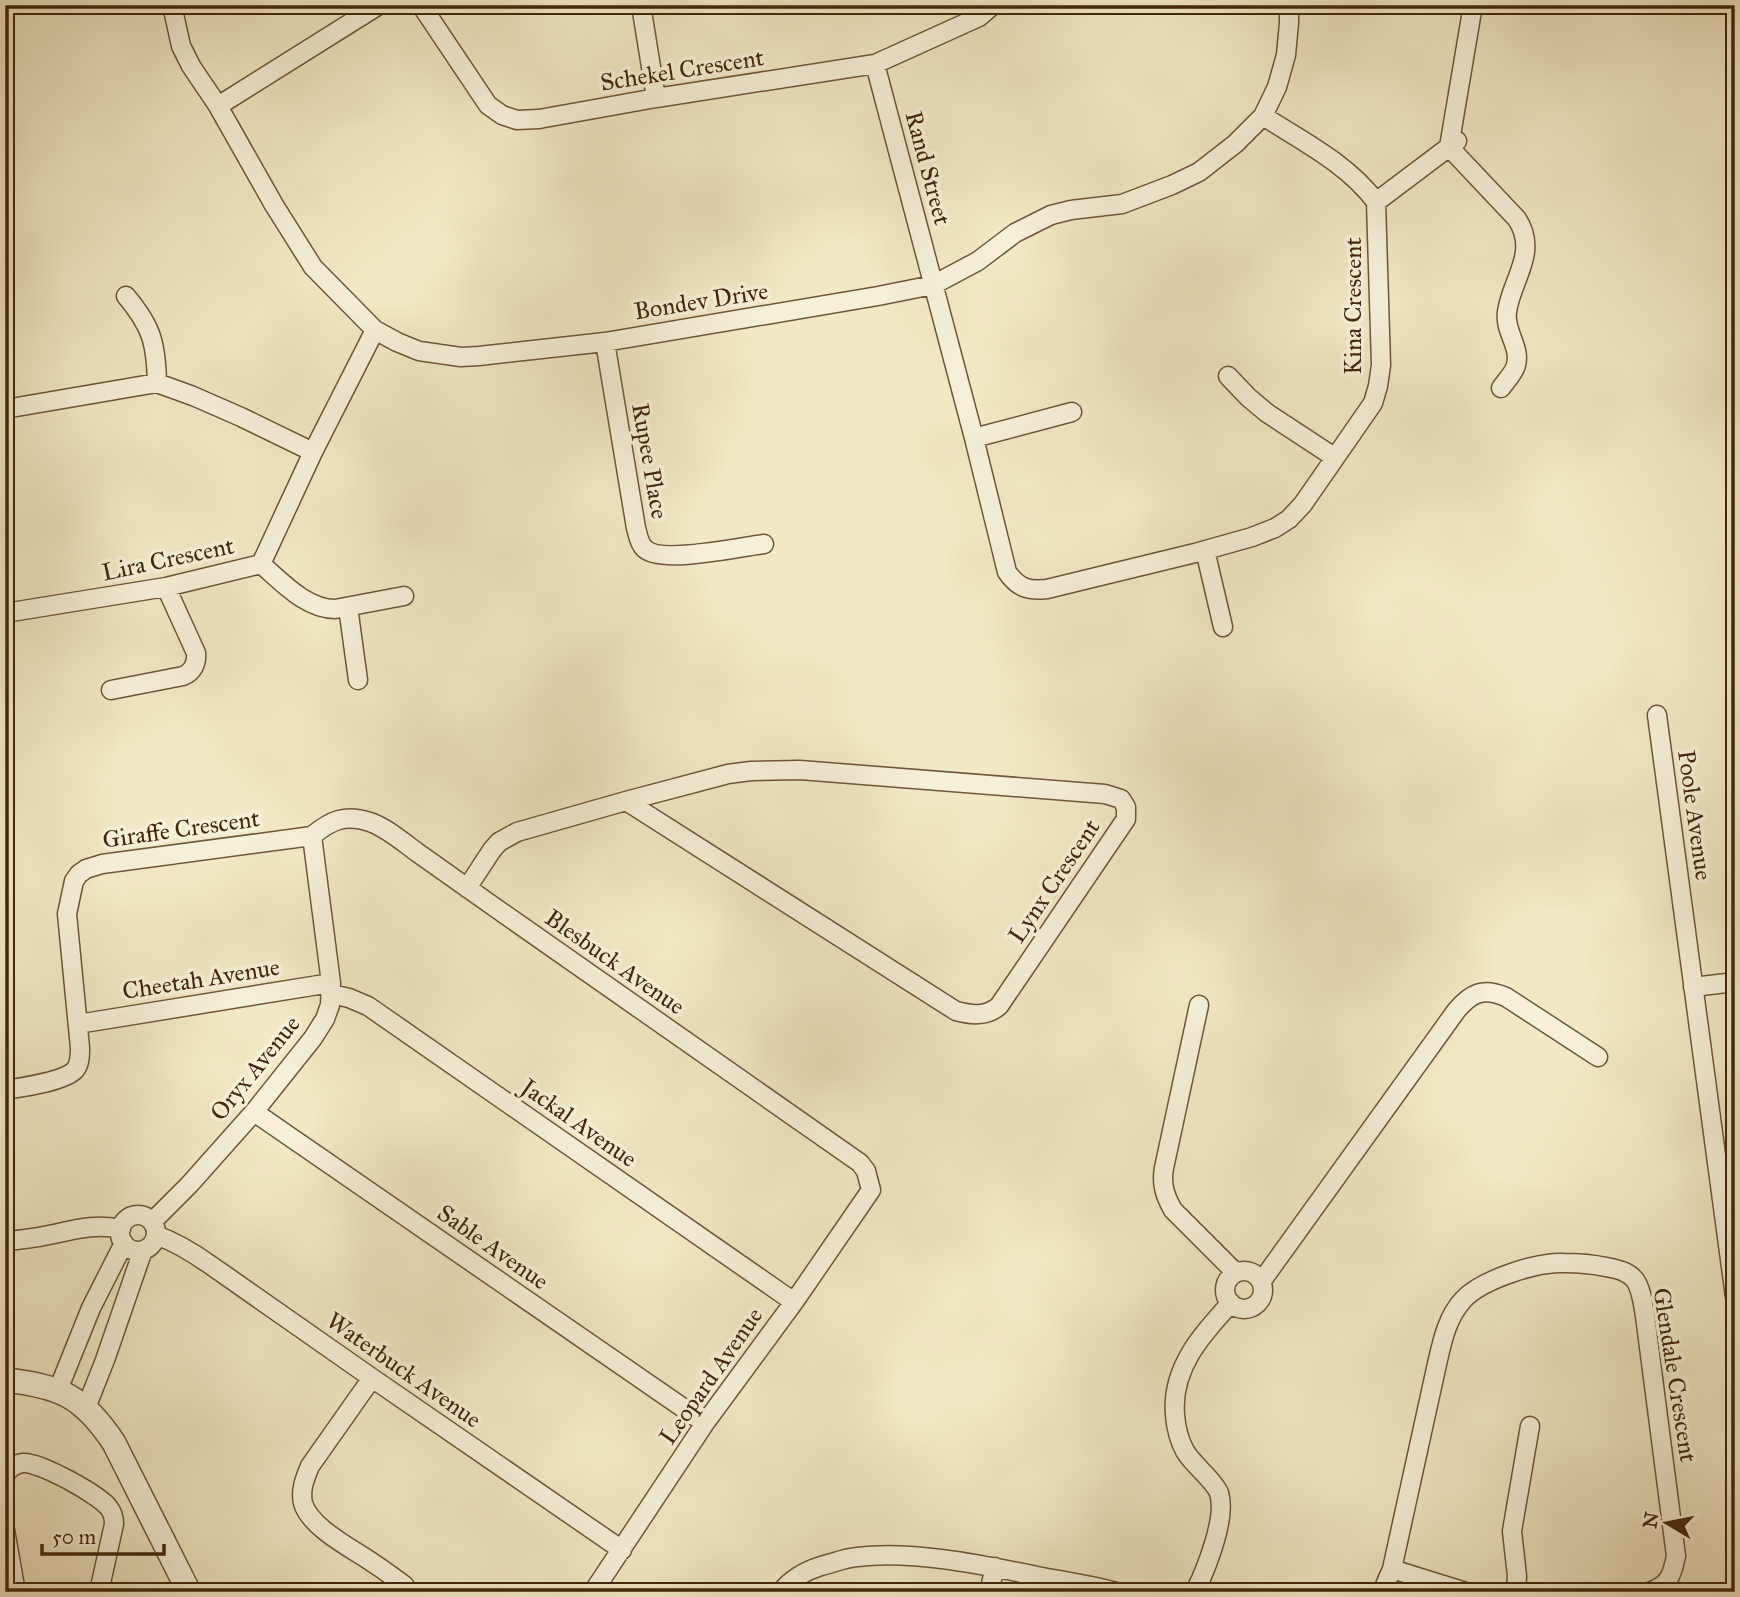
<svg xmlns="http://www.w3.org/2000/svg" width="1740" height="1597" font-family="'IM FELL Great Primer',serif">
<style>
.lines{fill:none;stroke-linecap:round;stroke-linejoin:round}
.minor-casing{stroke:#6e5639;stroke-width:21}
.tertiary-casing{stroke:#6e5639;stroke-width:26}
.minor{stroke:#f6f0d9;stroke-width:18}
.tertiary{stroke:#f6f0d9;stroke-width:23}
.labels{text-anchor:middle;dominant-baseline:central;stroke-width:7;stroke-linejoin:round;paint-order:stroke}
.street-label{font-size:24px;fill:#42260a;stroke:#f6f0d9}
</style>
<rect width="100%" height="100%" fill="#f1e8c5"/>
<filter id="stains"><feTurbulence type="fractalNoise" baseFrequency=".00286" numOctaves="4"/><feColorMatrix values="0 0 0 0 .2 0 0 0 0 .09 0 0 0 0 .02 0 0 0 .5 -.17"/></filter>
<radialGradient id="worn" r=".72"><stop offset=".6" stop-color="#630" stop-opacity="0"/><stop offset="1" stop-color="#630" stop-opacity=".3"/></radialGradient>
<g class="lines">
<defs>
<path id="minor" d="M172,5L181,46L191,66L218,106L274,205L313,267L375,330L397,342L419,351L461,357L479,356L605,342L878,296L933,285L978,261L1015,233L1051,215L1071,210L1122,204L1172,185L1199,172L1235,144L1263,116L1277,87L1286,55L1289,23V5
M421,5L488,105L502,115L517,120L539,119L656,98L875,64L979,17L993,5
M641,5L656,98
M1473,5L1449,147L1517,219C1539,253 1511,280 1507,312C1504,331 1521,347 1516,365C1514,373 1506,381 1501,388
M875,64L974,438L1007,572C1018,588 1028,591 1047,589L1195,553L1252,537L1275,528L1289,519L1303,504L1373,403L1378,386L1381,365L1376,202C1348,164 1302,141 1263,116
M218,106L379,5
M1376,202L1457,141
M126,296C152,327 156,343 157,383
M605,342L636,528C638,535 639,543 644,548C659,565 741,547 764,544
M1228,376L1248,397L1267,413L1334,457
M5,409L157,383L193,396L241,417L313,452
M974,438L1072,412
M1205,550L1223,627
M261,564L313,452L375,330
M261,564C282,582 306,609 335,609L404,596
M348,607L358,680
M5,613L166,587L261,564
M111,690L183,676C193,672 197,663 196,653L166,587
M1657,715L1735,1297
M312,836C331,820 345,814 370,822C387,828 403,842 418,853C446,873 473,892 500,911C620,995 740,1079 860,1163L866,1171L871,1190L794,1302L705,1423L593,1592
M467,888L492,850L499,842L517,832L626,801L728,774L751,771L800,770L1105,794L1121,799L1126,807V819L999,1006C986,1017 971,1015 956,1011L626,801
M1693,987L1735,982
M332,994L349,998L368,1006L794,1302
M1199,1005L1164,1168C1161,1184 1165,1196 1173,1210L1236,1273
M78,1024L331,983
M5,1090C23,1087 63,1082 75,1070C80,1064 80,1056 80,1048L67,914L74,881L79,874L86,869L102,864L312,836
M254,1112L705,1423
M120 1233a18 18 0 1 1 36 0a18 18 0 1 1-36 0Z
M153,1221L189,1185L254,1112L313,1038L325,1019L330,1005L331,983L312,836
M156,1235C175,1242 192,1252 209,1264L372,1378L622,1550
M5,1241C20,1240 35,1238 49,1235C73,1230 97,1223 121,1229
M1225 1290a19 19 0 1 1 38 0a19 19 0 1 1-38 0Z
M1261,1282L1456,1011C1471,993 1483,987 1506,997L1598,1057
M372,1378L310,1466C305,1478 300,1490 303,1503C310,1528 353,1549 373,1563C384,1570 394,1578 404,1585L409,1592
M58,1390L91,1308L124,1243
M86,1408L105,1360L143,1250
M5,1475C9,1468 15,1464 23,1463C38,1461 100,1495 109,1508C113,1513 114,1518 114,1524L99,1592
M5,1530L16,1592
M1392,1569L1466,1592
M781,1592C791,1579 805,1571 821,1566C833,1563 845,1558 857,1557C912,1550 983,1565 1037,1576C1063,1581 1090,1585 1116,1592
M989,1592L995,1567
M1195,1592C1206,1569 1227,1518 1219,1493C1214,1480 1193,1465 1185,1451C1179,1440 1176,1428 1175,1415C1171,1369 1201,1335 1231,1303
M1382,1592L1392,1569L1437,1364C1442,1342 1447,1317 1463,1300C1481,1280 1536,1262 1563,1263C1577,1263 1592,1264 1606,1267C1616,1269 1628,1271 1635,1280C1642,1290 1643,1305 1645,1316L1676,1556C1672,1576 1669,1585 1649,1592
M1516,1592L1517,1576L1512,1531L1530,1426"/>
<path id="tertiary" d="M5,1380C60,1386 83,1396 114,1443L189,1592"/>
</defs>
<use href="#minor" class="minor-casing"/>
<use href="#tertiary" class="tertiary-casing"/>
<use href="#minor" class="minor"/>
<use href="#tertiary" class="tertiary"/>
</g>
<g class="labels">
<g class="street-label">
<text transform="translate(682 70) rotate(-9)">Schekel Crescent</text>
<text transform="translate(928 168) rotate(75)">Rand Street</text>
<text transform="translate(701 301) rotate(-9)">Bondev Drive</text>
<text transform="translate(1353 306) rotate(-90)">Kina Crescent</text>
<text transform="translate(650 461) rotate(80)">Rupee Place</text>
<text transform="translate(168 559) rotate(-12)">Lira Crescent</text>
<text transform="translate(1695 815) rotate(82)">Poole Avenue</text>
<text transform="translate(181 829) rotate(-8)">Giraffe Crescent</text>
<text transform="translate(1054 881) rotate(-56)">Lynx Crescent</text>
<text transform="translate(615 962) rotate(35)">Blesbuck Avenue</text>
<text transform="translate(201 979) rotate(-9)">Cheetah Avenue</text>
<text transform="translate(255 1068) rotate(-51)">Oryx Avenue</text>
<text transform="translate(579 1123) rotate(35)">Jackal Avenue</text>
<text transform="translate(493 1247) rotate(35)">Sable Avenue</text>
<text transform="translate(404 1370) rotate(35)">Waterbuck Avenue</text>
<text transform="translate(1675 1375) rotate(81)">Glendale Crescent</text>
<text transform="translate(711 1376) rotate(-55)">Leopard Avenue</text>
</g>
</g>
<rect width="1740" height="1597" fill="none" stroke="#f1e8c5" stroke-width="28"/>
<rect x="7" y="7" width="1726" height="1583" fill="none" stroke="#42260a" stroke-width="3.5"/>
<rect x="14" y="14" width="1712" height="1569" fill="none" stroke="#42260a" stroke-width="2"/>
<g transform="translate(1667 1523) rotate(280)" stroke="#f6f0d9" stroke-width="5" paint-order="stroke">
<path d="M0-5L12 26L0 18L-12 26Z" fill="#42260a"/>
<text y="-10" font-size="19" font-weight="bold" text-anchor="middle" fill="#42260a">N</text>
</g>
<path d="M42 1544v10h122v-10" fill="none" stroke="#42260a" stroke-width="3.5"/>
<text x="52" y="1544" font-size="21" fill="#42260a" stroke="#f6f0d9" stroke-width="5" paint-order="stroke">50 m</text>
<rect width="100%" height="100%" filter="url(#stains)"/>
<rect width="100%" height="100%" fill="url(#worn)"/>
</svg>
